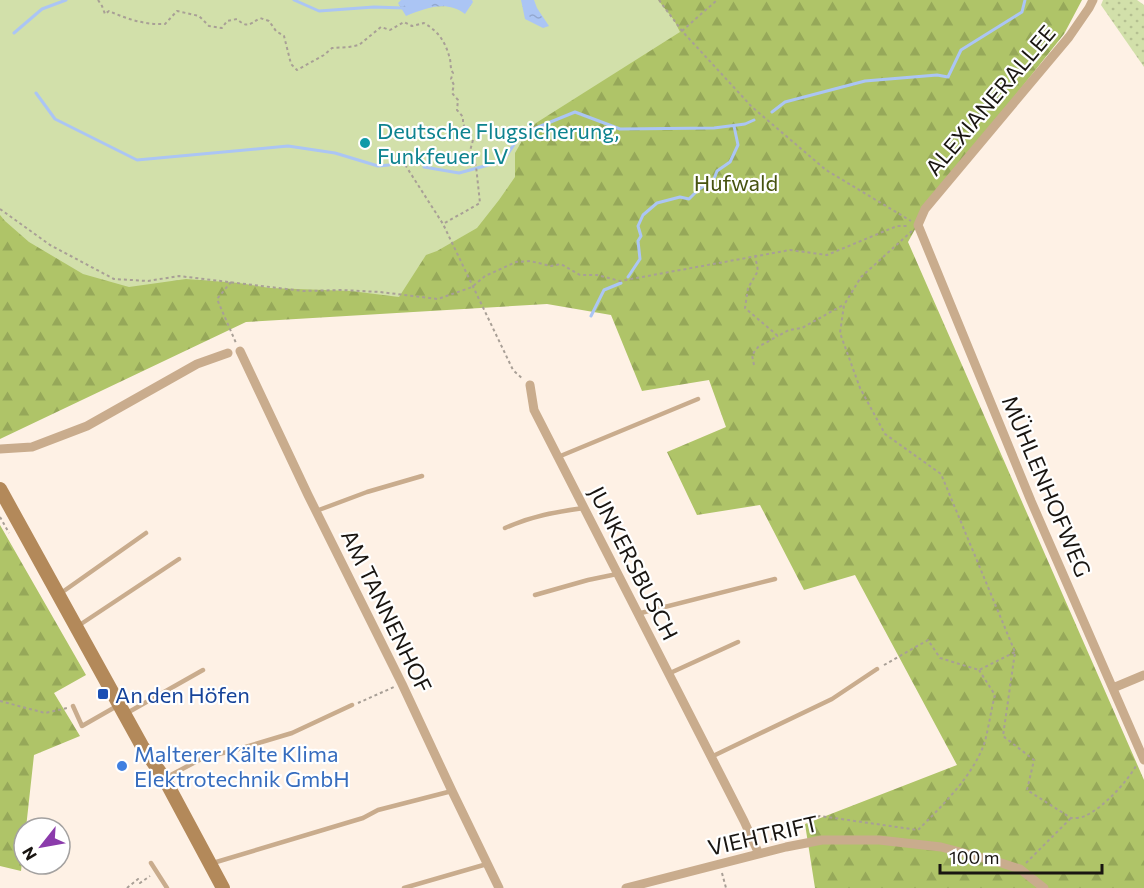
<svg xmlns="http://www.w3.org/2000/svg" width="1144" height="888" font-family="Commissioner,sans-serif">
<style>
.grass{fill:url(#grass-dots)}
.forest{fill:url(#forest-firs)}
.green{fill:#d2e0aa}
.water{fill:url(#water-ripples)}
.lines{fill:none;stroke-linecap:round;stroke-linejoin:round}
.stream{stroke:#abc5f4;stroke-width:3}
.path{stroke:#a89f96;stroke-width:2;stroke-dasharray:3 3;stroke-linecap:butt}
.lane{stroke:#c9ac8d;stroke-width:4.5}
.street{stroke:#c9ac8d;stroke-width:9}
.secondary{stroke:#b3895a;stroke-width:14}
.culture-dot{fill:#0f9aa8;stroke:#fff;stroke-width:2}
.transit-dot{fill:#1a4fb4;stroke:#fff;stroke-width:2}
.shop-dot{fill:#3f7fe0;stroke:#fff;stroke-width:2}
.labels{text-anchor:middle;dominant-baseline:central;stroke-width:4.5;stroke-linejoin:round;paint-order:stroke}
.street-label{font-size:22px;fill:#191511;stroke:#fff}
.culture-label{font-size:22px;fill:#0d838f;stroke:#fff;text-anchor:start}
.park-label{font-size:22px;fill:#475310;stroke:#fff}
.transit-label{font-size:22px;fill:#164399;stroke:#fff;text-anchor:start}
.shop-label{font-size:22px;fill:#366cbe;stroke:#fff;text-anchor:start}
</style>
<defs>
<pattern id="grass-dots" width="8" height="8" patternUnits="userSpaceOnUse" patternTransform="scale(1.5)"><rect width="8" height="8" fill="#d2e0aa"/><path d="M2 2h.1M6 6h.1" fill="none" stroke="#b4bf91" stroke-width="1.8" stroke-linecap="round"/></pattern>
<pattern id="forest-firs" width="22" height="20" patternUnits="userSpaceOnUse" patternTransform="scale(1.5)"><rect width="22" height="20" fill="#afc468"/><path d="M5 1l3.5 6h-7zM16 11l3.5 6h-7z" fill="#96a859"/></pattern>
<pattern id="water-ripples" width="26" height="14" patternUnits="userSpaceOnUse" patternTransform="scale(1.5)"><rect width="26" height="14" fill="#abc5f4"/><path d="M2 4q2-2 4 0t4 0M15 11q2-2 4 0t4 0" fill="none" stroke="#93a8d0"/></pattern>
</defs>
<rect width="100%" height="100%" fill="#fef1e5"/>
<path class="grass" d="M1103,0H1137L1144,5V67L1101,5Z"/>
<path class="forest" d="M534,0H1082L1064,34L929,204L908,242L1144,780V888H815L805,824L957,765L855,575L804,590L760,505L697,515L667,452L726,427L709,380L642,391L611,315L547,304L246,322L0,439V93Z
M0,525L86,675L54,693L80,736L34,755L26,828H24V845L21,871L0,866Z"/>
<path class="green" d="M0,0H658L674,20L680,32L536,123L526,134L515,153V177L499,200L477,228L437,251L426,255L399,297L351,291L270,288L239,283L186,279L129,287L83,274L29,242L5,221L0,215Z"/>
<path class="water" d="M401,0H472L473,2L465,14C446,0 427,8 406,16L398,3Z
M521,0H534L537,8L549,26L543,28L525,19Z"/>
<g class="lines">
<path class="stream" d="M294,0L319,11L374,7L404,8
M14,33L42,9L66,0
M36,93L55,119L137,160L288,146L335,153L378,166L389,165
M772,112L785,102L865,81L937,75L948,77L961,50L1022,12L1025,0
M424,167L459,173L503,161L521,134L575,112L620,129L714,128L745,124L754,120
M628,277L640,259L638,241L641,236L638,226L643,215L657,203L680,197L689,199L698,190L714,179L717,171L730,162L738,145L734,126
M591,316L604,290L621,283"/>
<path class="path" d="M98,0L102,6L105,14L109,11C127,19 145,25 165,24L177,11L199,16L209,26L222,28L227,21L237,19C247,28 249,25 260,18L269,21L276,31L284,36L291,64L297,70L324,55L332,48L349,47L359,45L381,27L390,30L404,22L412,26L424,23C439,32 445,41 450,59C451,65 450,68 453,73L451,79L454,85L452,93L458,100L457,110L463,117V124L473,140L470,151L476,166L480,203L443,224
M659,0L682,31L752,107L826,170L911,221
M682,31L717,0
M402,160L443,224L513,370L523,379
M0,209L50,245L114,279L148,281L179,276L303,291L342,290L380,292L438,299L472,287L485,276L516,262L530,261L551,266L561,264L580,275H597L620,281L790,250L827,255L897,226H909
M912,231L861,277L844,305L840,333L860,388L885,434L941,474L1015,652L1003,736L1034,760L1027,790L1071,818C1075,818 1081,818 1085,816C1103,808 1126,783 1136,766
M755,255L758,271L748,288L745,308L778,336L789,330L802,328L843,305
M231,282L217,299L236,343
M754,365L752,355L758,347L778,336
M0,517L9,533
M884,665L928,640L940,658L979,670L1015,652
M0,701L45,713L67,708
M358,703L394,687
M771,840L785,825L820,816L918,830C941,807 975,774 985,741C989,726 991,710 995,695L979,670
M1026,863L1071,818
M722,873L726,888
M127,888L138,879L140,883L150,876"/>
<path class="lane" d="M558,457L698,399
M316,511L367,492L422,476
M505,528C532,516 555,512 584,508
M61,593L146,533
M535,595L588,580L617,574
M637,614L775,579
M78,626L179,559
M668,674L738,642
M73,706L82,726L117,706
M127,713L203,670
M711,757L832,699L877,669
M167,777L205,757L232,751L292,733L352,705
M151,863L167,888
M213,863L363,818L378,810L452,791
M404,888L487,864"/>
<path class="street" d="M1093,0L1089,8L1069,37L925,209L918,225L1031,501L1144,760
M240,351L308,495L402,684L452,791L499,888
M530,385L534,410L744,821L759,854
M0,449L32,447L87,426L197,364L228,353
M1113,688L1144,675
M626,888L786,847L822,840H879L941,847L998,862L1020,869L1044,888"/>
<path class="secondary" d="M0,489L142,746L164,778L223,888"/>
</g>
<circle class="culture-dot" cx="365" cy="143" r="6"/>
<rect class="transit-dot" x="97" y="688" width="12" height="12" rx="3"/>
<circle class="shop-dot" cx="122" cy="766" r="6"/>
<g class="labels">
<g class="street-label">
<text transform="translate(990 100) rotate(-50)">ALEXIANERALLEE</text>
<text transform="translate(1047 486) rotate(67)">MÜHLENHOFWEG</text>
<text transform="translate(634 563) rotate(63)">JUNKERSBUSCH</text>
<text transform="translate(387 611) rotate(64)">AM TANNENHOF</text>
<text transform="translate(763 835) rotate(-13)">VIEHTRIFT</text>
</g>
<g class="culture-label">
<text x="377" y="130">Deutsche Flugsicherung,<tspan x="377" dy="25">Funkfeuer LV</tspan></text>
</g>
<g class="park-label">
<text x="736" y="182">Hufwald</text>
</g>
<g class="transit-label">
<text x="115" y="694">An den Höfen</text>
</g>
<g class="shop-label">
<text x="134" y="753">Malterer Kälte Klima<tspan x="134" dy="25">Elektrotechnik GmbH</tspan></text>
</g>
</g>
<g transform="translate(42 846) rotate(239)"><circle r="28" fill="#ffffff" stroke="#a3a1a0" stroke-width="1.5"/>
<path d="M0-4.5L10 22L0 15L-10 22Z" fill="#8b3bab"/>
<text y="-9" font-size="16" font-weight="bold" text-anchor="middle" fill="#191511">N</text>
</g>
<path d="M940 864v9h162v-9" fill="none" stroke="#191511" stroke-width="3"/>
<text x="949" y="864" font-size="18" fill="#191511" stroke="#ffffff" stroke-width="4.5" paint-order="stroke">100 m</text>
</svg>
